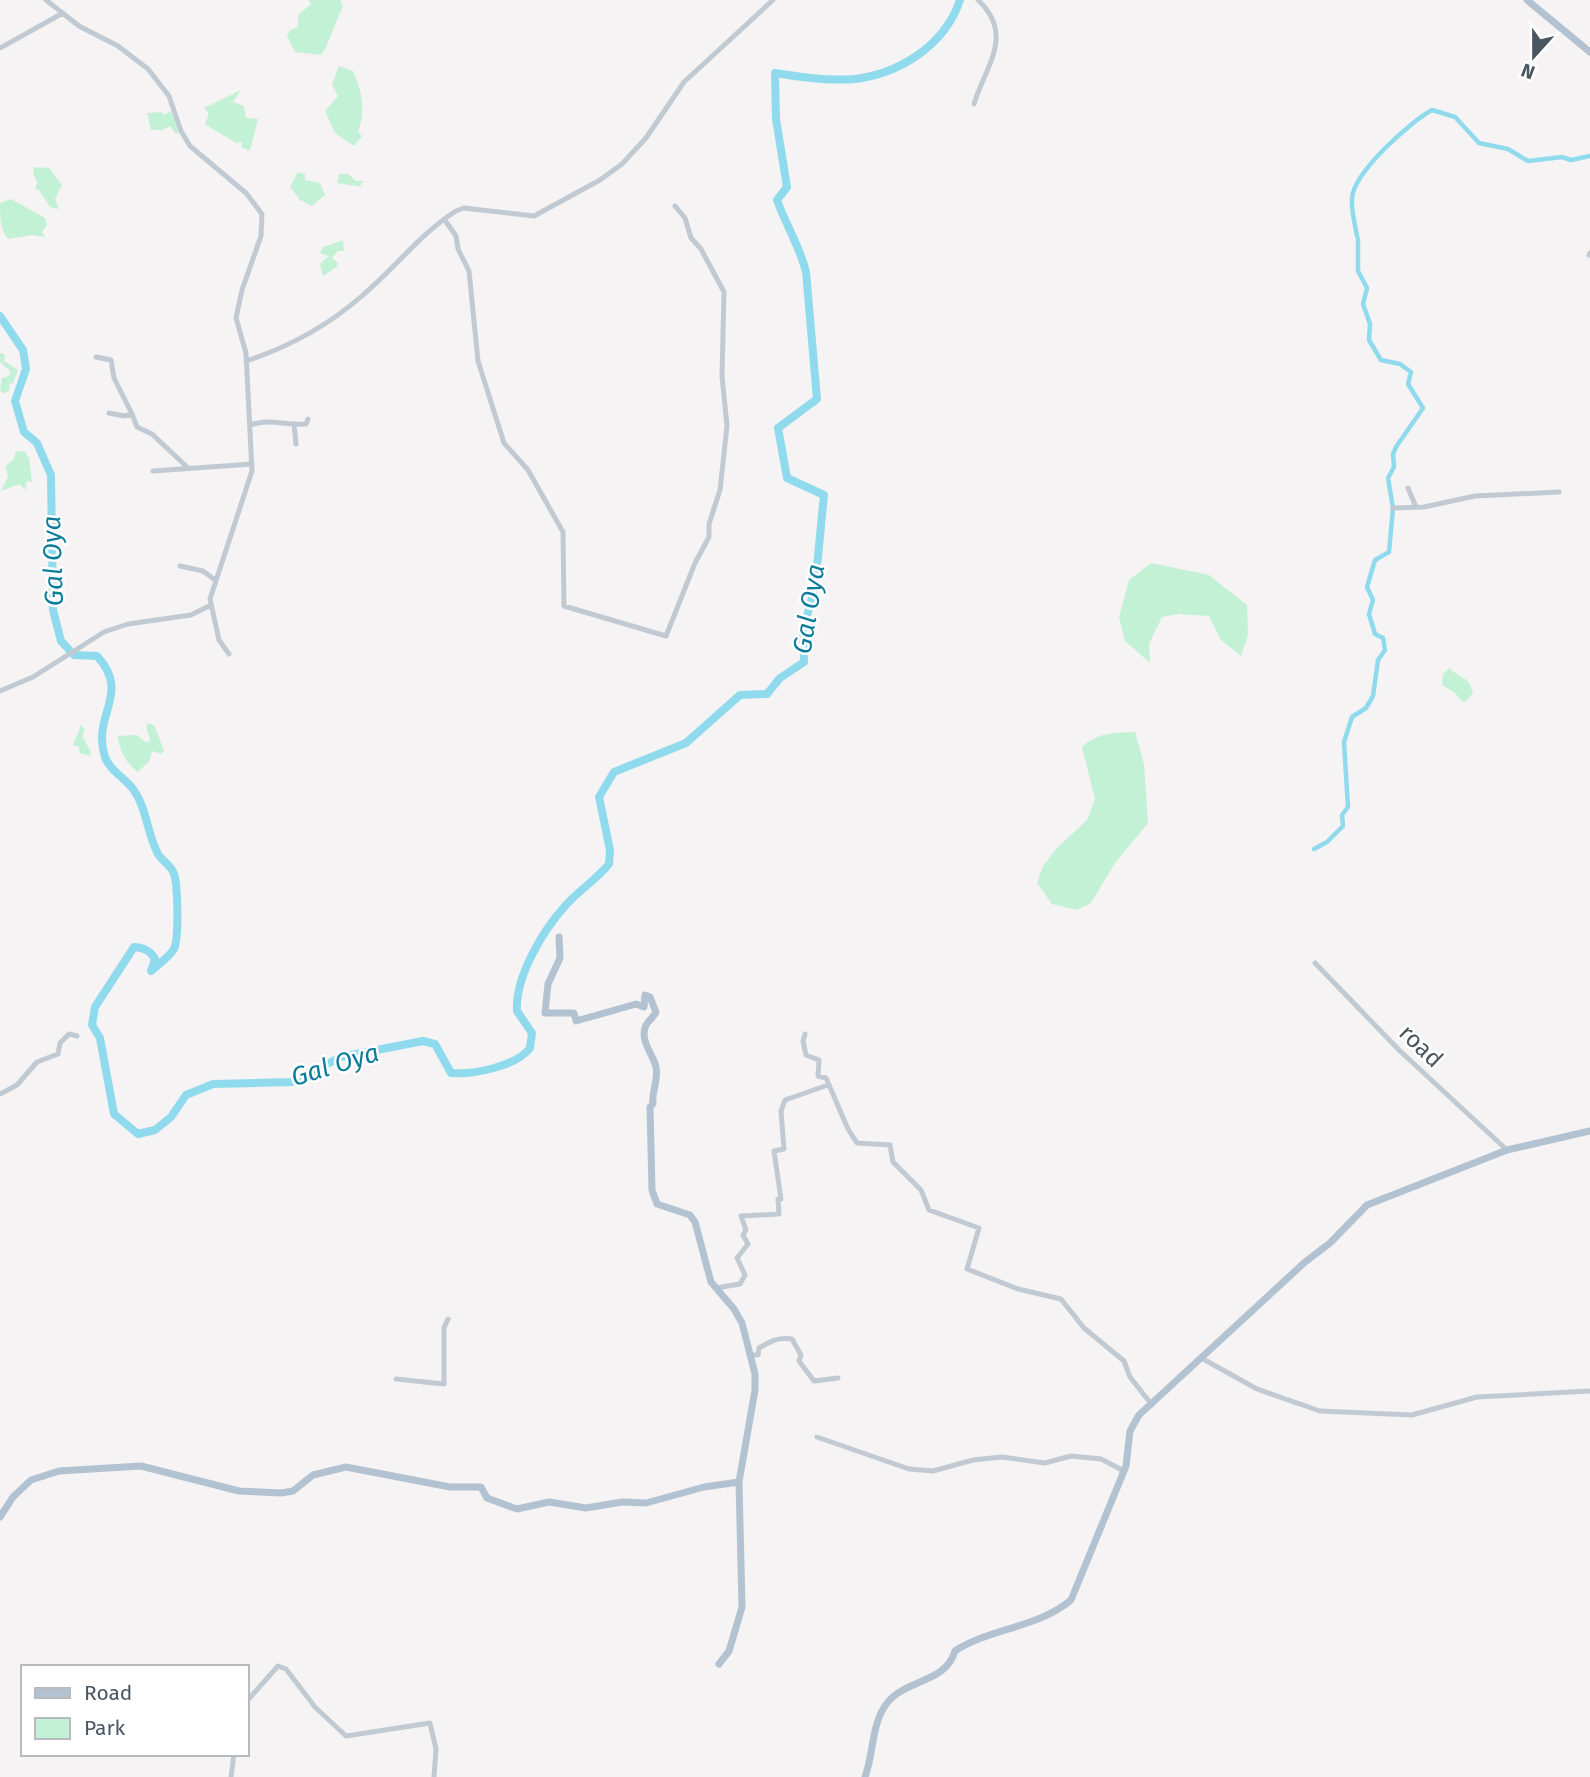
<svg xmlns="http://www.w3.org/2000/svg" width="1590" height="1777" font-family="'Fira Sans',sans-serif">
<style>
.green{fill:#c3f1d5}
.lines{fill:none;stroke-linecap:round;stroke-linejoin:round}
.canal{stroke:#90daee;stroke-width:4.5}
.river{stroke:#90daee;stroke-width:8}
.minor{stroke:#c1cad2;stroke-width:5}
.major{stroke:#b3c2d1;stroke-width:7}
.labels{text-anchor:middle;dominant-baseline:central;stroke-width:5;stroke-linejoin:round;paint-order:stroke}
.street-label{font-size:24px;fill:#4a5661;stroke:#fff}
.water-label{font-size:26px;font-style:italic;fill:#0c7c9b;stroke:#fff}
</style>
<rect width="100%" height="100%" fill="#f5f3f3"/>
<path class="green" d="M309,0H340L343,6L325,49L321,55L295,52L287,36L290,30L298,27V15L311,4Z
M339,66L353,71C362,91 366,111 358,132L362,136L354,146L335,133L325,111L338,96L332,85Z
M241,90L233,102L244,106L246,118L258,119L250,151L241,147L243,142L236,143L205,124L209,114L204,108Z
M171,111L179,132L176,134L170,126L162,130H151L147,113L162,112L164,115Z
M34,167L49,168L62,185L55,199L59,209L50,207L39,190L35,189L37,182L33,174Z
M298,172L305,174V180L320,183L325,195L312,206L300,200L290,187Z
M339,174H348L356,181H364L360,185L363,187L337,183Z
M11,199L45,218L47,225L42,232L45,237L32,235L8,239C0,230 0,217 0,203Z
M343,240L344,251H338L332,258L338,263L337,267L323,276L320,264L329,256L320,253L323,247Z
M0,353L5,355L4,361L18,370L13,383L9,384L10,390L3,394L0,390L2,378L9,376L10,371L0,362Z
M16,451L25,452L29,458L32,482L27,481L25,490L20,484L1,491L8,477L6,466L14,459Z
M1151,563L1209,575L1247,605L1248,635L1241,656L1221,640L1209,616L1179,614L1162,617L1149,644L1150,663L1125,641L1119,617L1129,580Z
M1449,668C1460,679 1469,675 1473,693L1464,703L1454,692L1442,685L1443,674Z
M148,723L154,725L164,750L162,754L152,751L150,760L138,772C127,765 118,748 118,736L137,735L147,743L150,739L146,728Z
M81,725L85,730L82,736L91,752L90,756L80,753L79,747L73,745Z
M1135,732L1144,764L1148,823L1115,863L1091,903L1077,910L1052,904L1037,883L1043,866L1056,849L1087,820L1095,799L1082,747C1098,732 1114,733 1135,732Z"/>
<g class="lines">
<path class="canal" d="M1357,236C1355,224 1351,210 1352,198C1354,172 1410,122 1432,110L1455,117L1479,143L1508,149L1528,161L1562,157L1571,160L1590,156
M1314,849L1327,842L1343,826L1342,815L1348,807L1344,742L1352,717L1366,708L1373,696L1378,660L1385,650L1383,638L1375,634L1369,614L1373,600L1367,587L1375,560L1389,552L1393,508L1388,478L1394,467L1393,454L1396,447L1423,408L1408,384L1411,372L1400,364L1381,360L1369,340L1370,324L1363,304L1367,288L1358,271V239"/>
<path class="river" d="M0,316L23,350L26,369L15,401L24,432L37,443L51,475L53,610L61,641L74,655L97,656C132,694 91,715 105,757C110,771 125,778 133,789C147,808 147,834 158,854C163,862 171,865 174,874C178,886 179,939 174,949C170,956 158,965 151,971L155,959C150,950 144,948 134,947L95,1007L92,1025L100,1038L114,1114L138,1134L155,1130L171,1117L186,1095L213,1084L292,1082L341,1057L423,1041L435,1044L451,1073C473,1075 517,1066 530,1048L532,1033L517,1011C515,977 543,930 566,905C579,890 596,880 609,864L610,850L599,797L614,772L686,743L740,695L767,694L780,678L804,662L803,630L815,587L824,495L787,478L778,428L817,399L806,272C800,247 786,225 777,200L787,187L776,119L775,73C799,77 839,82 862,78C906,70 946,42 960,0"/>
<path class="minor" d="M46,0L79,26L118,46L148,69L169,96L181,131L190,146L246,193L262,214L261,236L242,290L236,318L246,353L252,471L210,599L219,640L229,654
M0,48L63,13
M974,104C986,65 1015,35 978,0
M444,219L456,236L458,249L469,271L478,361L504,443L528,470L563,532L564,606L666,636L695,563L709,537V524L720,490L727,426L722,376L724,292L701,249L691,238L685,218L675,206
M1589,255L1590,253
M96,357L111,360L114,378L132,414
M246,361C289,347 329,325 363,295C395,268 421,233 456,211L464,208L534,216L600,180L622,164L646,138L684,82L773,0
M109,413L124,416L132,414L137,427L152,434L187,467
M294,424L296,444
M250,425C271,418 287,426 306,424L308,419
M153,471L252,464
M1408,488L1416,507
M1393,508L1424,507L1475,496L1559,492
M180,566L203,571L215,580
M0,691L33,677L104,632L128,624L191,615L211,605
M1315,963L1400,1051L1507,1150
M805,1034L803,1041L806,1055L819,1060L818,1076L826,1078L848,1129L857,1143L890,1145L893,1162L921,1190L929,1210L979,1228L967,1269L1018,1289L1061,1299L1084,1328L1124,1361L1130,1377L1152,1405
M0,1094L17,1085L37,1062L58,1054L60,1043L69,1034L77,1036
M716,1288L740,1284L745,1275L737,1258L748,1244L743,1235L746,1230L741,1216L779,1214L778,1199H781L774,1151L784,1149L781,1111L785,1100L828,1085
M752,1355H758L759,1348C771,1341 778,1337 792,1339L801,1355L799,1361L814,1381L838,1378
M1203,1359L1257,1389L1320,1411L1412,1415L1477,1397L1590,1391
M396,1379L444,1384V1328L448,1319
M817,1437L909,1469L933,1471L973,1460L1002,1457L1045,1463L1071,1456L1101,1459L1124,1471
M247,1701L278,1666L286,1669L315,1707L346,1736L430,1723L436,1749L434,1777
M231,1777L234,1754"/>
<path class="major" d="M1527,0L1590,52
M559,937L560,958L548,984L545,1013H574L576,1021L636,1004L644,1007L645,995L650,997L656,1012C653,1018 649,1020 646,1025C639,1040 653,1054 656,1067C659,1081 651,1092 653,1104L650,1107L652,1190L657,1204L690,1215L695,1222L711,1282L734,1309L742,1323L755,1374V1390L739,1482L742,1607L729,1651L719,1664
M0,1517L13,1497L31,1480L59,1471L141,1466L239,1491L281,1493L293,1491L313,1475L346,1467L450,1487H481L487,1498L517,1509L549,1502L586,1508L622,1502L646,1503L704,1487L739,1482
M865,1777C874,1753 871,1724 887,1703C906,1679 946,1683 955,1651C990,1628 1038,1628 1071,1600L1126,1466L1130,1431L1139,1415L1305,1262L1330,1243L1367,1205L1507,1150L1590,1131"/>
</g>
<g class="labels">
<g class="street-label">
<text transform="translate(1421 1046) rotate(44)">road</text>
</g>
<g class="water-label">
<text transform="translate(53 561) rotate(-92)">Gal Oya</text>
<text transform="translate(809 609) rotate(-81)">Gal Oya</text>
<text transform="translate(335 1065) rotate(-17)">Gal Oya</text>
</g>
</g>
<rect x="21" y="1665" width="228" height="91" fill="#ffffff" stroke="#b7bbc0" stroke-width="2"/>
<rect x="35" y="1688" width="35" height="10" fill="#b3c2d1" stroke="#b7bbc0" stroke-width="2"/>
<text x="84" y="1700" font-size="21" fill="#4a5661">Road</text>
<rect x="35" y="1718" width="35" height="21" fill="#c3f1d5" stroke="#b7bbc0" stroke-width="2"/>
<text x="84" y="1735" font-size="21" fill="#4a5661">Park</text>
<g transform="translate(1534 56) rotate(201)" stroke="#ffffff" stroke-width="5" paint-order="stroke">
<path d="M0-5L12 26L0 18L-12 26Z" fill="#4a5661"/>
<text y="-10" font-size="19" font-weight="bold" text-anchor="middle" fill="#4a5661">N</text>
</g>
</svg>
